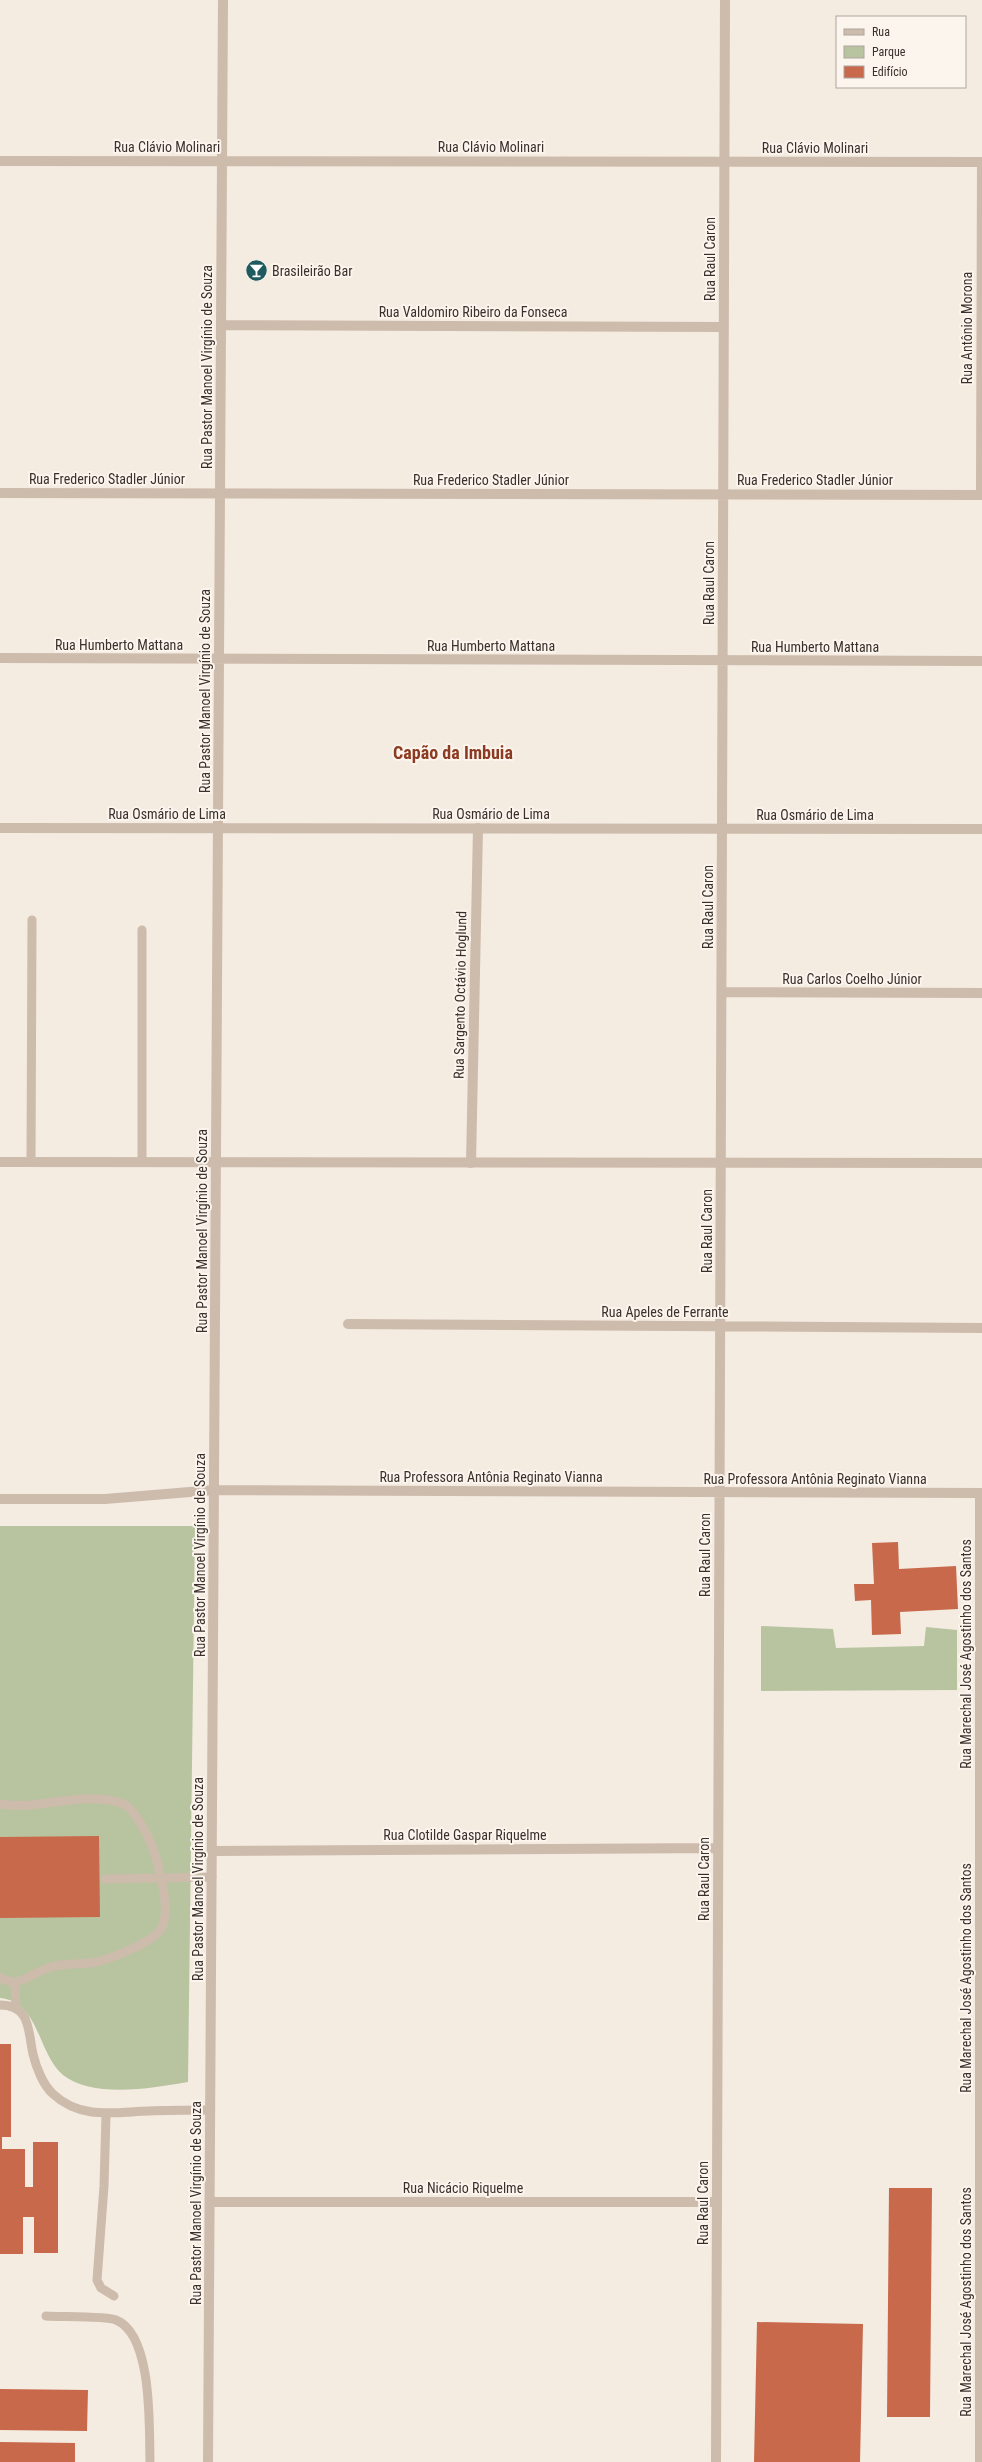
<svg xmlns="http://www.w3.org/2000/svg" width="982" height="2462" font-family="'Roboto Condensed',sans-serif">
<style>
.green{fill:#b8c4a0}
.building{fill:#c8694b}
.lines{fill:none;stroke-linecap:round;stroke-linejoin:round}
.service{stroke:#cdbbac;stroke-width:9}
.minor{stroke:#cdbbac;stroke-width:10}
.tertiary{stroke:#cdbbac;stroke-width:10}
.labels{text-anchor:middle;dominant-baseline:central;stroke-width:4;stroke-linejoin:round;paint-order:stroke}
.street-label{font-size:14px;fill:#3b302b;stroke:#fbf5ee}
.poi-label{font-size:14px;fill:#3b302b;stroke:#fbf5ee;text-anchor:start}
.district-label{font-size:18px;font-weight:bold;fill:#8c3b22;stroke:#fbf5ee}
</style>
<rect width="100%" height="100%" fill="#f4ebe1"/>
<path class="green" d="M0,1526H195L188,2082C153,2088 93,2099 63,2075C37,2053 40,2002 0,1998Z
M761,1626L833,1629L836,1648L924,1646L926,1627L957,1630V1690L761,1691Z"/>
<path class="building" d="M898,1542L899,1569L956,1566L958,1609L900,1612L901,1634L872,1635L871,1600L855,1601L854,1584H874L872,1543Z
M99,1836L100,1917L0,1918V1837Z
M0,2044H11V2137H2V2149H25V2187H33V2142H58V2253H34V2217H23V2254H0Z
M889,2188H932L930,2417H887Z
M757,2322L863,2324L860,2462H754Z
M0,2389L88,2390L87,2431L0,2430Z
M0,2442L75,2443V2462H0Z"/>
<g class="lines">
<path class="service" d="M31,1162L32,920
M142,1162V930
M0,1804C40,1811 81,1790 121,1803C136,1808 152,1843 156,1858C161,1876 171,1912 161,1929C152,1943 112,1958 96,1962C82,1965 67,1963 54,1966C40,1970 28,1978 15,1983
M105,1879L212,1877
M0,1978L15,1983L16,2009
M0,2005C31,2005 28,2032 33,2054C36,2067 43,2085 53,2094C81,2120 115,2112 149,2111C169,2110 190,2110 210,2110
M106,2115L104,2186L97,2280L101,2288L114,2296
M46,2316C59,2317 108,2316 116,2320C153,2335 149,2427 150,2462"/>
<path class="minor" d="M0,161L982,162
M221,325L724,327
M0,493L982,495
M981,495L982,162
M0,658L982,661
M722,992L982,993
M471,1163L478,828
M348,1324L982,1328
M0,1499H105L214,1490L982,1493
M212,1851L718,1848
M210,2202H717
M208,2462L223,0
M716,2462L725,0
M980,2462V1493"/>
<path class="tertiary" d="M0,828L982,829
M0,1162L982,1163"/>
</g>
<defs>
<symbol id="bar-disc" viewBox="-11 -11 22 22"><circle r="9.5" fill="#1f5a5e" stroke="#fbf5ee"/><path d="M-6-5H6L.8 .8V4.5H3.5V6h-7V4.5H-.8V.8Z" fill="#fff"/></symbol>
</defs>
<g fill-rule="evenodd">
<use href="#bar-disc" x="244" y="258" width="25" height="25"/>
</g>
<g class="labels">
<g class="street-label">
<text x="167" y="147">Rua Clávio Molinari</text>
<text x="491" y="147">Rua Clávio Molinari</text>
<text x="815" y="148">Rua Clávio Molinari</text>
<text transform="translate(710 259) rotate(-90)">Rua Raul Caron</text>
<text x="473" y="312">Rua Valdomiro Ribeiro da Fonseca</text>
<text transform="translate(967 328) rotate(-90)">Rua Antônio Morona</text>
<text transform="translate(207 367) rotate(-90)">Rua Pastor Manoel Virgínio de Souza</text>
<text x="107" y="479">Rua Frederico Stadler Júnior</text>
<text x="491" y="480">Rua Frederico Stadler Júnior</text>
<text x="815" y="480">Rua Frederico Stadler Júnior</text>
<text transform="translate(709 583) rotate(-90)">Rua Raul Caron</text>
<text x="119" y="645">Rua Humberto Mattana</text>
<text x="491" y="646">Rua Humberto Mattana</text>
<text x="815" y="647">Rua Humberto Mattana</text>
<text transform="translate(205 691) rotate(-90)">Rua Pastor Manoel Virgínio de Souza</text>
<text x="167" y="814">Rua Osmário de Lima</text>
<text x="491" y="814">Rua Osmário de Lima</text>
<text x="815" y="815">Rua Osmário de Lima</text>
<text transform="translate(708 907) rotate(-90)">Rua Raul Caron</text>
<text x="852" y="979">Rua Carlos Coelho Júnior</text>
<text transform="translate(460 995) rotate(-89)">Rua Sargento Octávio Hoglund</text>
<text transform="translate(202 1231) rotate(-90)">Rua Pastor Manoel Virgínio de Souza</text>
<text transform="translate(707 1231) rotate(-90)">Rua Raul Caron</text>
<text x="665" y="1312">Rua Apeles de Ferrante</text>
<text x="491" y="1477">Rua Professora Antônia Reginato Vianna</text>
<text x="815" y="1479">Rua Professora Antônia Reginato Vianna</text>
<text transform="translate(200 1555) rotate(-90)">Rua Pastor Manoel Virgínio de Souza</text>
<text transform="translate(705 1555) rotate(-90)">Rua Raul Caron</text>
<text transform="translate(966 1654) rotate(-90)">Rua Marechal José Agostinho dos Santos</text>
<text x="465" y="1835">Rua Clotilde Gaspar Riquelme</text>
<text transform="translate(198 1879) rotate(-90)">Rua Pastor Manoel Virgínio de Souza</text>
<text transform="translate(704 1879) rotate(-90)">Rua Raul Caron</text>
<text transform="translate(966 1978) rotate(-90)">Rua Marechal José Agostinho dos Santos</text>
<text x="463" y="2188">Rua Nicácio Riquelme</text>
<text transform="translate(196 2203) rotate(-90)">Rua Pastor Manoel Virgínio de Souza</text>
<text transform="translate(703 2203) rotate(-90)">Rua Raul Caron</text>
<text transform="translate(966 2302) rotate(-90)">Rua Marechal José Agostinho dos Santos</text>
</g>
<g class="poi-label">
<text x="272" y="271">Brasileirão Bar</text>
</g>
<g class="district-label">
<text x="453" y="752">Capão da Imbuia</text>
</g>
</g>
<rect x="836" y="16" width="130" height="72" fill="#fbf5ee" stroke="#aea6a0"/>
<rect x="844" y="29" width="20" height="6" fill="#cdbbac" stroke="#aea6a0"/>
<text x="872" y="36" font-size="12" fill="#3b302b">Rua</text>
<rect x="844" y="46" width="20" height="12" fill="#b8c4a0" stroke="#aea6a0"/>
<text x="872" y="56" font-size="12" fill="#3b302b">Parque</text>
<rect x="844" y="66" width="20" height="12" fill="#c8694b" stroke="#aea6a0"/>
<text x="872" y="76" font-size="12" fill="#3b302b">Edifício</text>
</svg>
